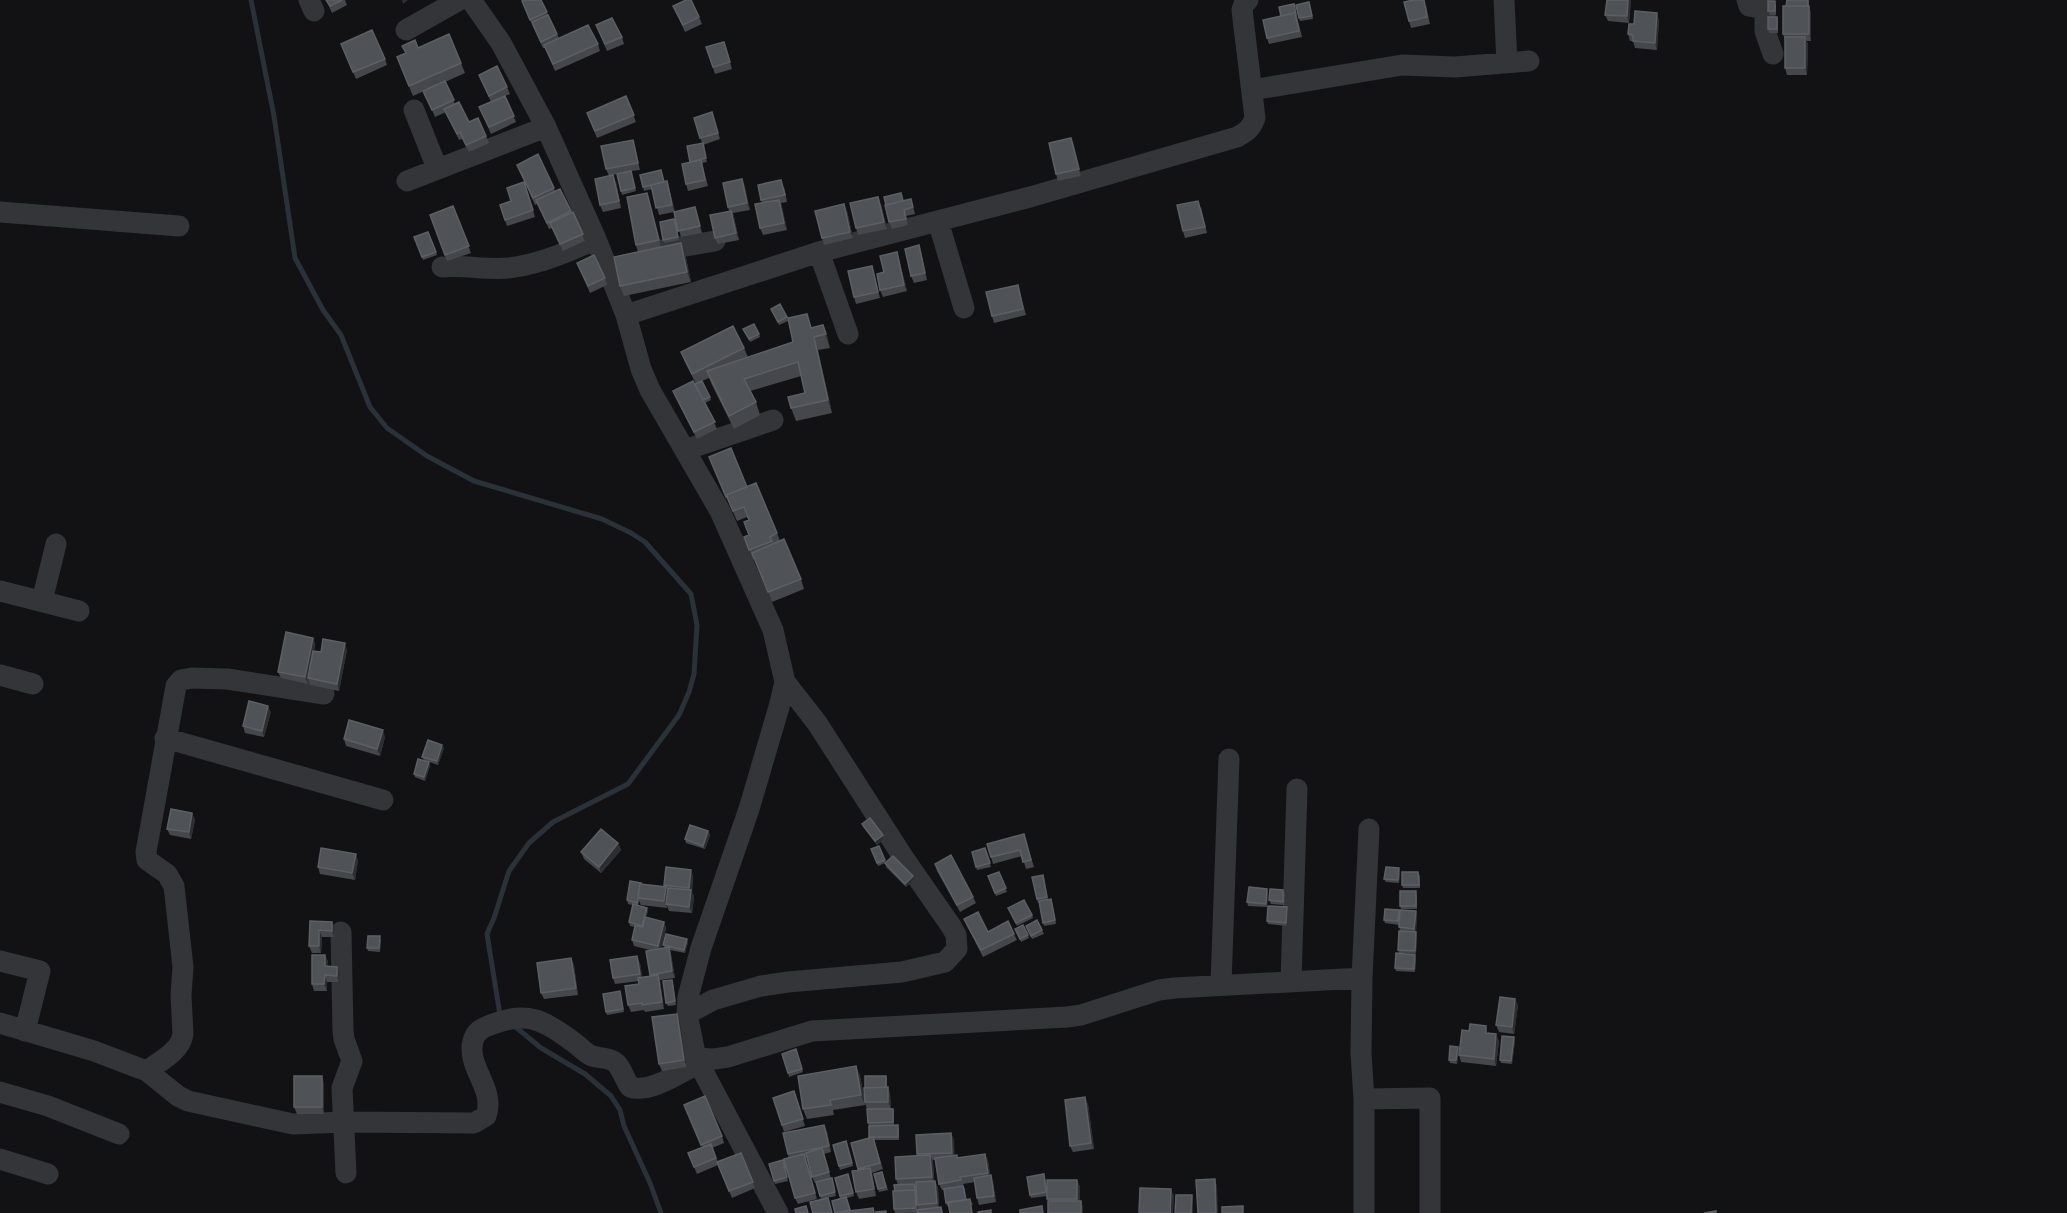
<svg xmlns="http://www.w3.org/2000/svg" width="2067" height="1213" font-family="Commissioner,sans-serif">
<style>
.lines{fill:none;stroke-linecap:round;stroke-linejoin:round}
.stream{stroke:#283238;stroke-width:5}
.minor{stroke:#333539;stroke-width:21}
.wall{fill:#45474c}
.shaded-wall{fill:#2c2e31}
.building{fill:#4f5257;stroke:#5c6066;stroke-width:1.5}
</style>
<rect width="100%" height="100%" fill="#121214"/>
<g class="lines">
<path class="stream" d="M251,0L274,116L295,258L323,310L341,335L370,407L387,428L427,456L474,481L602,519L631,533L645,542L691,594L697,625L694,674L689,692L679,715L628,784L553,822L529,843L509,871L494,918L487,934L500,1015L502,1016
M512,1024L541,1048L585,1074L611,1096L620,1110L624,1126L650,1183L661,1213"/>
<path class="minor" d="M309,0L314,11
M471,0L501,43L546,127L596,239L626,315L641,369L650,390L720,511L773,630L785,682L779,707L749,809L701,948L688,997L687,1014L696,1058L778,1213
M1504,0L1507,63
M1747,0L1749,6L1765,9V31L1773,54
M406,30L459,0
M1252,90L1402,65L1455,67L1529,61
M414,110L437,168
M407,181L546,127
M0,212L179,226
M938,221L964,308
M656,251L715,241
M819,252L848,334
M442,267C464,265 486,270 508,268C538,265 569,252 596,239
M626,315L819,252L1030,197L1237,137C1246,132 1251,129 1255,118L1242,10L1244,4L1248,0
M685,450L773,420
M0,591L79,611
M42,601L56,544
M0,675L33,684
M165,738L383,800
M341,932L343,1031L344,1039L352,1061L342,1088L346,1173
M0,961L40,971L25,1031
M1291,981L1297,789
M1221,984L1229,759
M687,1014L713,1000L761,986L788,982L902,972L945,962L957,949L956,935L951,926L903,857L817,723L785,682
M0,1023L94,1051L136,1067L147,1071L178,1096L188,1101L293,1124L345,1122L474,1123L486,1116C496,1089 466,1067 473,1041C476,1030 483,1028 493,1024C527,1011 544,1020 572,1041C578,1045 584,1052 590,1055C598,1059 610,1057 616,1063C622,1069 625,1080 630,1087C650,1094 681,1072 699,1063
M696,1058L714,1059L728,1057L812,1031L1067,1017L1081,1015L1159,990L1174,988L1362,978
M147,1071C160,1061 181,1051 183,1034L181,995L183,967L174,886L167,874L147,860L146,852L176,686L181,680L192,678L227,679L324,694
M0,1092L48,1106L119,1134
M1364,1099L1430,1098V1213
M0,1159L48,1174
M1364,1213V1099L1361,1053L1362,978L1369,829"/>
</g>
<path class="wall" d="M326,0H345L347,5L332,13Z
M541,0L559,38L598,44L600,51L555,71L545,48H543L533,27L522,1Z
M1607,0H1631L1629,23L1608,21L1605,15Z
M1309,2L1313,19L1300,21L1299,18Z
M1294,4L1302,37L1269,44L1267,38L1281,16Z
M1776,4V15H1770L1768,11Z
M1426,5L1430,24L1411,28L1409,21Z
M673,6L699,17L702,24L685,32Z
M1809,7L1811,13V41H1806L1808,44L1807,75H1787L1785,68V40L1783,34Z
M1777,17L1778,21V33H1769L1768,29Z
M1659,20L1657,50L1635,48L1633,41H1630L1628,34L1634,24Z
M596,25L622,37L624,44L607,51Z
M724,42L732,69L715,74L706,47Z
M341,44L385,59L387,65L356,79Z
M418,48L461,63L465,73L445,82L455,104L469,122L486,136L489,143L469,152L462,139L459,140L446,112L435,117L424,91L413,96L397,57Z
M479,75L507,87L510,94L505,96L516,122L491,134L479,107L491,102Z
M626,96L636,122L597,138L589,119Z
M712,112L720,139L703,145L707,162L702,163L708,186L688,191L686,184L690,162L702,143L694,118Z
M1071,138L1081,176L1058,181L1056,174Z
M633,140L640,170L631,171L636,191L622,195L617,174L609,176L606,169Z
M538,154L555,191L560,189L585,241L563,251L552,228L549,229L537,204L535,205L517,165Z
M661,170L664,182L667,181L669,188L675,212L695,207L702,233L681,237L674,212L659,215L652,189L644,191L643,187Z
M742,179L750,210L733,213L739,240L718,244L715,238L729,211L728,207Z
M524,182L535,217L507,226L500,205L511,201Z
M616,182L621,208L603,212L600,205Z
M784,187L787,202L781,203L787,230L763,235L760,228L762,203L761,200Z
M647,193L661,247L638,252L636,245Z
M911,199L915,214L906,216L908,225L892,229L889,222L903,201Z
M881,204L887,229L858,235L856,228Z
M453,206L471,253L447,261L430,215Z
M1201,207L1207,233L1185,238L1183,231Z
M847,211L853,238L824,245L822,238Z
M675,223L679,240L665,243L663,240Z
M428,232L437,255L423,260L414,237Z
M897,252L907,291L883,297L880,290L884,272Z
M921,252L927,280L914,283L911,276Z
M685,253L691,282L624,296L620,286Z
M577,263L605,278L607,285L590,293Z
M872,266L880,298L856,304L854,297Z
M1018,285L1026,315L994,323L992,316Z
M771,309L787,317L788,320L812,328L823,325L830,348L818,350L832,413L796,421L791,408L805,393L801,376L750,391L756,402L760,415L734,429L712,385L709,378L702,381L711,400L705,403L717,429L697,439L676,398L673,391L696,384L685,362L681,352L744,348L748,357L793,342L788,321L779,325Z
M743,329L759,334L760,337L750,342Z
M712,464L747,487L777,533L780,541L801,579L804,589L772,602L754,559L753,560L744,537L749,535L744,522L749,520L747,517L737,521Z
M313,638L315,644L314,651L321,652L347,650L339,691L310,685L309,680L308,684L281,678L278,672Z
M271,712L264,737L245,733L243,726Z
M385,737L380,756L346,746L344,739Z
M444,748L438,765L424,760L422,757Z
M429,762L430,766L425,781L415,777L414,774Z
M192,813L195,820L191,839L170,835L167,829Z
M862,824L883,835L884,839L877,845L863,827Z
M708,831L710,835L705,849L686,843L685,839Z
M1026,841L1034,867L1026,869L1022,856L993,864L991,857Z
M618,843L621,850L601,873L584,859L581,852Z
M879,846L886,863L914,880L906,887L886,867L885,863L878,866L871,849Z
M985,848L991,867L977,870L972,852Z
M358,860L355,880L320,874L318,867Z
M935,864L973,897L976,903L960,912L937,871Z
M691,870L693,877L692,892L694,897L692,913L669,911L667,906V908L641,905L639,901L638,906L648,911L646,917L664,922L666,928L661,948H665L663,945L688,942L685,953L670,950L671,954L675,978L660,980L664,1009L645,1012L644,1010L631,1012L628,1005L639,984V981L615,984L613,978L640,963L642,977L650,976L646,951L650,950L634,946L632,940L635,927L630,926L629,922L633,905L628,904L627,900L641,885L665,887L664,885Z
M999,872L1007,892L996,896L988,876Z
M1400,872L1399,883L1386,882L1384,879Z
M1418,872L1420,876V888H1403L1402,885Z
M1043,875L1048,899L1052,902L1056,924L1044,926L1039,902L1038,903L1037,899Z
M1267,889L1268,892L1267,907L1248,906L1247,902Z
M1283,890L1285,894L1284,905L1271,904L1269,900Z
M1417,894V909H1401L1400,906Z
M1287,907L1288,911L1287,926L1268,924L1267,921Z
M1008,908L1032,915L1033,918L1017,926Z
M1399,910L1400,913L1416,911L1417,915L1416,932L1400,931L1399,925L1385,923L1384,920Z
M964,919L988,932L1014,934L1017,940L983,957L967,926Z
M310,921L335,928L334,937H322L321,953H312L309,946Z
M1015,929L1028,935L1029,938L1021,942Z
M1027,929L1042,930L1044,934L1032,939Z
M1416,932L1417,936L1416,954L1399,953L1398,950Z
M381,939L380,952L368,951L367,948Z
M325,955L328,962L327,966L337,967L340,973L339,982H327V991H314L312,984Z
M571,958L574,965L578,995L544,999L541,993Z
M1416,958L1415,972L1396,971L1395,968Z
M673,983L676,1005L668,1006L666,1003Z
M620,991L624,1012L607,1015L606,1012Z
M1518,1005L1514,1034L1499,1032L1496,1025Z
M677,1014L680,1020L687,1067L662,1071L659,1064Z
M1489,1032V1033L1499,1041L1496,1066L1461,1062L1459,1055Z
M1514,1037L1515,1041L1512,1064L1501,1063L1500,1060Z
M1458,1047L1459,1050L1457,1064L1450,1063L1449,1060Z
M796,1049L803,1072L789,1077L788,1073Z
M856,1066L860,1076L865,1102L886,1076L887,1079V1087L890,1094L891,1109H867L865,1103V1105L833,1110L834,1115L807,1119L803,1109Z
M324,1083V1114H297L294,1107Z
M794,1091L805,1126L784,1132L773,1098Z
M1088,1104L1094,1149L1073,1152L1070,1146Z
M893,1109L894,1112V1125L899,1128V1140H874L883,1169L872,1173L876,1196L859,1199L856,1192L859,1170L851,1143L870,1138L869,1126L868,1123Z
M687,1111L722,1136L724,1143L712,1148L718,1162L741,1153L755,1188L732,1198L718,1165L697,1174L688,1153L702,1147Z
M827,1131L831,1152L824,1154L836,1196L821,1199L816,1183H815L812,1177L807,1157L805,1158L817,1199L798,1204L795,1198L788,1154Z
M951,1133L954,1140V1155L958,1158L985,1154L988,1161L990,1175L993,1182L996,1202L979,1205L977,1198L975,1182L963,1184L965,1189L966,1199H970L973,1205L947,1206L944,1190H942L939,1184L936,1160H933L934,1181H935L938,1188L939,1207H941L943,1213H895L894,1209L895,1191L898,1185L896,1179L918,1156L917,1154Z
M846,1141L853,1166L840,1170L833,1145Z
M783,1160L788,1181L775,1184L769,1164Z
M882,1172L888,1190L879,1192L874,1174Z
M848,1174L854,1196L847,1198L851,1211L875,1213H835L840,1198L835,1178Z
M1045,1177L1047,1189L1077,1180L1080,1187V1201H1081L1083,1208L1048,1201L1047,1196L1031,1198L1030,1195Z"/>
<path class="shaded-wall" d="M402,0H408L403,4Z
M1628,0H1631L1629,23L1627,16Z
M1808,0H1809V7L1811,13V41L1809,34Z
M1657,13L1659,20L1657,50L1655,43Z
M1805,37L1808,44L1807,75L1805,68Z
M1071,138L1074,145L1081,176L1079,169Z
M633,140L635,146L640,170L638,163Z
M613,175L616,182L621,208L619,201Z
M742,179L745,186L750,210L747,203Z
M667,181L669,188L675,212L672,205Z
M878,197L881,204L887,229L884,222Z
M779,200L782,206L787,230L784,223Z
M844,204L847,211L853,238L850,232Z
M731,211L734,217L739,240L736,233Z
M681,243L685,253L691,282L687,272Z
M919,245L921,252L927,280L925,273Z
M897,252L899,258L907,291L904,285Z
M872,266L874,272L880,298L878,292Z
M823,325L828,338L830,348L826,334Z
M814,337L818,350L832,413L828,400Z
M313,638L315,644L309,678H308V684L305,677Z
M345,643L347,650L339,691L337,684Z
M268,706L271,712L264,737L262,731Z
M383,730L385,737L380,756L377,749Z
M442,745L444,748L438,765L437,761Z
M429,762L430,766L425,781L424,777Z
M192,813L195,820L191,839L189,832Z
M708,831L710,835L705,849L703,846Z
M883,835L884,839L877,845L875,841Z
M618,843L621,850L601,873L599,867Z
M356,854L358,860L355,880L352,873Z
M1399,868L1400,872L1399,883L1398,880Z
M691,870L693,877L692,892L694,897L692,913L689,907L691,892L689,888Z
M913,876L914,880L906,887L905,884Z
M666,887L668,893L667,908L664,901Z
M1267,889L1268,892L1267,907L1266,904Z
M1287,907L1288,911L1287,926L1286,923Z
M647,908L648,911L643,929L642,926Z
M1416,911L1417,915L1416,932L1414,929Z
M332,922L335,928L334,937L332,931Z
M664,922L666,928L660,953L658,946Z
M319,930L322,937L321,953L319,946Z
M1416,932L1417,936L1416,954L1415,951Z
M687,939L688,942L685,953L684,950Z
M669,947L671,954L675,978L672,971Z
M325,955L328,962L327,973L325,966Z
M1415,955L1416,958L1415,972L1414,969Z
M637,956L640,963L643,980L640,974Z
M571,958L574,965L578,995L576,988Z
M337,967L340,973L339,982L337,976Z
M325,975L327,982V991L324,984Z
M658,975L660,982L664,1009L662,1002Z
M1515,999L1518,1005L1514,1034L1512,1027Z
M677,1014L680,1020L687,1067L684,1060Z
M1496,1034L1499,1041L1496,1066L1494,1059Z
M1514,1037L1515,1041L1512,1064L1511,1061Z
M1458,1047L1459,1050L1457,1064L1456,1060Z
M856,1066L860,1076L865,1105L861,1095Z
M322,1076L324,1083V1114L322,1107Z
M888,1087L890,1094L891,1109L888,1102Z
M1085,1097L1088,1104L1094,1149L1091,1143Z
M824,1125L827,1131L831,1152L829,1146Z
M951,1133L954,1140L955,1159L952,1153Z
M985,1154L988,1161L991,1180L988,1173Z
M930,1155L933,1161L934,1183L932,1177Z
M870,1168L872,1174L876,1196L874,1189Z
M991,1175L993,1182L996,1202L994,1196Z
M1215,1179L1217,1186L1218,1213H1216Z
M1077,1180L1080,1187V1205L1077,1199Z
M935,1181L938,1188L939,1210L937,1203Z
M914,1184L917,1196L918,1213L916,1208Z
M1171,1189L1174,1196L1173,1213H1170Z
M1192,1195L1193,1199V1213H1191Z
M1081,1201L1083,1208V1213H1081Z"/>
<path class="building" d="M326,0H342L330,6Z
M523,0H541L547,12L530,20L522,1Z
M686,0H691L699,17L683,25L673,6Z
M1413,0H1424L1427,17L1409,21L1404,2Z
M1607,0H1628L1627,16L1605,15Z
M1787,0H1808V6H1786Z
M1768,1H1775V11H1768Z
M1309,2L1312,16L1299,18L1296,5Z
M1294,4L1296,15L1295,13L1281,16L1279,7Z
M1783,6H1809V34H1783Z
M1635,11L1657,13L1655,43L1633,41V35L1628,34L1629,24H1634Z
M1295,13L1299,31L1267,38L1263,20Z
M548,15L557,34L541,42L532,22Z
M1768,17H1777V29H1768Z
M612,18L622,37L605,44L596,25Z
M588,25L598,44L553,64L544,45Z
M372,30L385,59L353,72L341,44Z
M449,34L461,63L409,86L397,57L406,53L402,46L415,40L418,48Z
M1785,37H1805V68H1785Z
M724,42L730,62L713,67L706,47Z
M497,66L507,87L489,96L479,75Z
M445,81L454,100L432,110L423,91Z
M505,96L514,116L489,127L479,107Z
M626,96L634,115L595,131L587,113Z
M459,102L469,122L478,118L486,136L466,145L460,132L457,134L444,109Z
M712,112L718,133L700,138L694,118Z
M1071,138L1079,169L1056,174L1049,143Z
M633,140L638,163L606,169L601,146Z
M703,143L706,158L690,162L687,146Z
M538,154L554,188L533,198L517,165Z
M701,160L705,180L686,184L682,164Z
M661,170L664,182L643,187L640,175Z
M631,171L635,188L621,191L617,174Z
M613,175L619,201L600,205L595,179Z
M742,179L747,203L728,207L723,183Z
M781,180L785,195L761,200L758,185Z
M667,181L672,205L656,208L651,185Z
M524,182L533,210L505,220L500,205L511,201L507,188Z
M560,189L571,211L547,223L536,200Z
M647,193L659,240L636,245L627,197Z
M901,193L903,201L886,205L884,197Z
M878,197L884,222L856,228L850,203Z
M911,199L913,207L904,210L906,219L889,222L885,205Z
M779,200L784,223L760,228L755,204Z
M1198,201L1205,227L1183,231L1177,205Z
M844,204L850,232L822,238L815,211Z
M453,206L469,246L445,255L430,215Z
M695,207L700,226L678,231L674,212Z
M731,211L736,233L715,238L710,215Z
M573,212L583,234L560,244L550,223Z
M674,219L678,237L663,240L660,222Z
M428,232L436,252L422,257L414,237Z
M681,243L687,272L620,286L614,257Z
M919,245L925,273L911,276L905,249Z
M897,252L904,285L880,290L877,274L884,272L880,256Z
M594,255L605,278L588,286L577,263Z
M872,266L878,292L854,297L848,271Z
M1018,285L1023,309L992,316L986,292Z
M780,304L787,317L778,322L771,309Z
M807,314L811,328L823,325L826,334L814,337L828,400L791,408L788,397L805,393L798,362L744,379L756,402L729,416L707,371L793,342L788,318Z
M754,324L759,334L749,339L743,329Z
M733,326L744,348L692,374L681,352Z
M693,381L715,422L694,432L673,391Z
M702,381L710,397L703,400L695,384Z
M731,448L747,487L726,495L727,496L726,497L709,457Z
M756,483L777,533L770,537L772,541L749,550L744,537L749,535L744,522L749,520L744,507L733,511L726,495Z
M784,539L801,579L768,592L752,553Z
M286,632L313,638L305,677L278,672Z
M323,639L345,643L337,684L308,678L313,651L321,652Z
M249,701L268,706L262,731L243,726Z
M349,720L383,730L377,749L344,739Z
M428,740L442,745L437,761L422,757Z
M418,759L429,762L424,777L414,774Z
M171,809L192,813L189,832L167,829Z
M870,818L883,835L875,841L862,824Z
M690,825L708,831L703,846L685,839Z
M601,829L618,843L599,867L581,852Z
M1024,834L1031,860L1023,862L1020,850L991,857L987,844Z
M879,846L885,860L877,863L871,849Z
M321,848L356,854L352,873L318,867Z
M985,848L990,863L976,867L972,852Z
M951,855L973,897L957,905L935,864Z
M893,856L913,876L905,884L885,863Z
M666,867L691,870L689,888L664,885Z
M1386,867L1399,868L1398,880L1384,879Z
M999,872L1006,888L995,893L988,876Z
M1402,872H1418L1419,885H1402Z
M1043,875L1047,897L1037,899L1032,877Z
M630,881L641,883L640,884L637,903L627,900Z
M640,884L666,887L664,901L638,898Z
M1249,887L1267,889L1266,904L1247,902Z
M668,888L691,890L689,907L666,904Z
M1270,889L1283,890V902L1269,900Z
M1400,891H1416V906H1400Z
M1051,899L1055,920L1043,923L1039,901Z
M1024,900L1032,915L1016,923L1008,908Z
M633,904L647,908L642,926L629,922Z
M1268,906L1287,907L1286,923L1267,921Z
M1385,909L1399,910L1398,921L1384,920Z
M1400,910L1416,911L1414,929L1399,927Z
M978,912L988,932L1008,921L1014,934L981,950L964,919Z
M645,917L664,922L658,946L632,940L635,926L643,927Z
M1037,920L1042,930L1031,936L1026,926Z
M310,921L332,922V931L319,930V946H309Z
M1023,925L1028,935L1020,939L1015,929Z
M1399,931L1416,932L1415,951L1398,950Z
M666,934L687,939L684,950L663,945Z
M368,936H380L379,948H367Z
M669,947L672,971L650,975L646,951Z
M1396,953L1415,955L1414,969L1395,968Z
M312,955H325V966L337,967V976L325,975L324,984H312Z
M637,956L640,974L613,978L610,960Z
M571,958L576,988L541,993L537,963Z
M658,975L662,1002L642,1005V1003L628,1005L625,986L639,984L638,978Z
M672,980L675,1001L666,1003L663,981Z
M620,991L623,1009L606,1012L603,994Z
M1500,997L1515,999L1512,1027L1496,1025Z
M677,1014L684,1060L659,1064L652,1017Z
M1470,1024L1486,1026V1033L1496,1034L1494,1059L1459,1055L1462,1030L1469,1031Z
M1502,1036L1514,1037L1511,1061L1500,1060Z
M1450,1046L1458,1047L1456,1060H1449Z
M796,1049L802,1069L788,1073L782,1054Z
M856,1066L861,1095L830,1100L831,1105L803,1109L798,1076Z
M294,1076H322V1107H294Z
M865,1076H886V1087L865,1088Z
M888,1087V1102H865L864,1088Z
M794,1091L803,1119L782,1125L773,1098Z
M705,1096L722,1136L701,1145L684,1105Z
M1085,1097L1091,1143L1070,1146L1065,1100Z
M867,1109H893V1122L868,1123Z
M824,1125L829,1146L788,1154L783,1133Z
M898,1125V1137H869V1126Z
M951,1133L952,1153L917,1154L916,1135Z
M873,1137L880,1163L858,1169L851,1143Z
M846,1141L852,1163L839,1166L833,1145Z
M711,1144L716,1158L694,1167L688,1153Z
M822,1148L829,1172L812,1177L806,1153Z
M741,1153L753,1182L729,1191L717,1162Z
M804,1154L815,1193L795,1198L784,1159Z
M985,1154L988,1173L960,1177L961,1180L939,1184L935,1158L957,1155V1158Z
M930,1155L932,1177L896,1179L895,1157Z
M783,1160L787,1177L774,1181L769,1164Z
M870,1168L874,1189L856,1192L852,1171Z
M882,1172L886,1187L878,1189L874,1174Z
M848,1174L853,1193L840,1196L835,1178Z
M1044,1174L1046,1192L1030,1195L1027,1177Z
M991,1175L994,1196L977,1198L974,1178Z
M832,1178L835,1192L820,1196L816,1182Z
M1215,1179L1216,1213H1198L1196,1180Z
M1047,1180H1077V1199H1047Z
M935,1181L937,1203L917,1205L916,1182Z
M914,1184L915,1190L895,1191L894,1185Z
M963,1186L966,1200L946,1203L944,1189Z
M1140,1188L1171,1189L1170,1213H1139Z
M915,1190L916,1208L894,1209L893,1191Z
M1176,1195H1192L1191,1213H1175Z
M846,1197L850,1210L835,1213L832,1201Z
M828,1198L832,1213H813L810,1202Z
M970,1199L972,1213H950L948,1202Z
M1048,1201H1081V1213H1048Z
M806,1206L808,1213H796L795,1209Z
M1042,1206L1043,1213H1020V1210Z
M1243,1206V1213H1222V1207Z
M941,1207L942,1213H918L917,1210Z
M873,1208L874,1213H841V1212Z
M991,1210V1213H978V1212Z
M886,1211V1213H876V1212Z
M1716,1211V1213H1704Z"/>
</svg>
